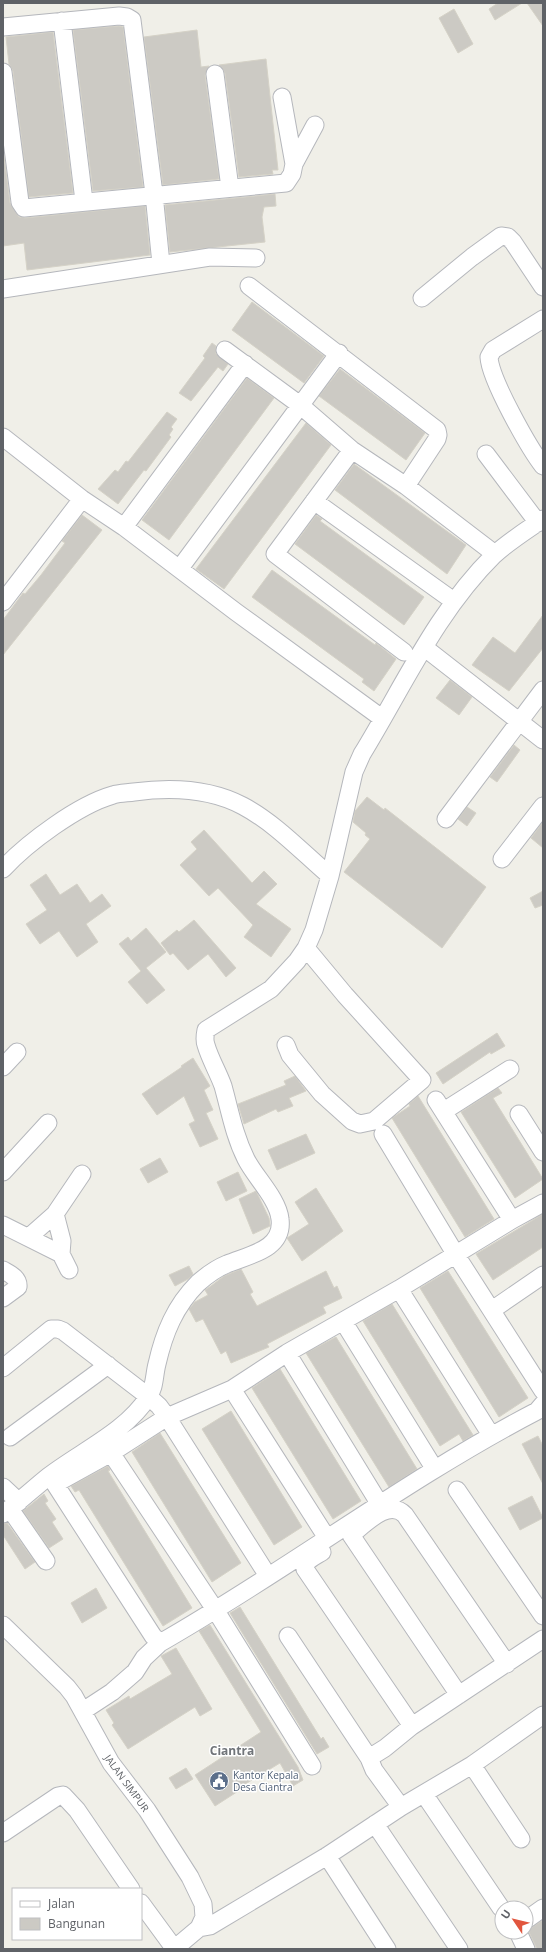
<svg xmlns="http://www.w3.org/2000/svg" width="546" height="1952" font-family="'Open Sans',sans-serif">
<style>
.building{fill:#cccac4;stroke:#d5d2c7}
.lines{fill:none;stroke-linecap:round;stroke-linejoin:round}
.minor-casing{stroke:#b5b7bc;stroke-width:19}
.minor{stroke:#fff;stroke-width:17}
.labels{text-anchor:middle;dominant-baseline:central;stroke-width:3;stroke-linejoin:round;paint-order:stroke}
.service-label{font-size:10px;fill:#4e5e75;stroke:#fff;text-anchor:start}
.street-label{font-size:10px;fill:#5f6267;stroke:#fff}
.quarter-label{font-size:12px;font-weight:bold;fill:#707479;stroke:#fff}
</style>
<rect width="100%" height="100%" fill="#f0efe8"/>
<path class="building" d="M498,3H522L495,20L489,9Z
M527,3H543V26Z
M454,9L473,44L458,53L439,18Z
M119,26L123,27L143,187L93,191L73,30Z
M197,30L201,67L209,66L205,75L219,179L163,185L144,37Z
M53,32L73,193L29,197L13,71L9,64L6,37Z
M266,59L278,170H272L273,174L239,177L225,73L219,65Z
M3,149L10,203L19,217L25,218L145,206L150,255L27,270L24,243L3,246Z
M275,194L276,206L264,207L262,217L265,242L170,252L165,205Z
M252,302L324,356L304,383L232,330Z
M212,343L216,346V354L228,364L223,371L218,367L191,401L179,393L205,358L203,356Z
M340,369L425,433L406,460L319,396Z
M247,378L274,398L169,540L142,520Z
M167,412L177,419L171,427L173,429L169,435L171,437L146,471L144,470L118,504L98,489L115,470L118,472L126,461L128,462Z
M306,423L331,445L224,589L196,569Z
M354,464L466,545L447,574L335,490Z
M82,515L102,530L3,655V620L23,593L25,594L41,575L65,543L62,541Z
M316,515L322,519L320,521L424,597L404,625L295,544Z
M272,570L375,645L376,643L396,659L374,691L362,682L364,679L252,597Z
M543,615V648L509,691L472,665L493,637L515,653Z
M450,680L472,697L459,715L436,698Z
M514,745L520,750L497,782L490,777Z
M367,797L384,810L385,808L486,887L442,948L344,872L370,839L365,835L366,833L353,822L355,811Z
M467,807L476,813L467,826L458,819Z
M543,822V848L531,838Z
M204,830L252,883L264,871L277,884L256,904L291,929L271,957L244,937L253,925L218,888L209,896L180,865L197,849L191,842Z
M46,874L60,895L77,884L90,903L102,894L111,906L86,924L98,942L77,957L59,931L40,944L26,924L47,910L30,885Z
M543,891V905L535,908L530,898Z
M194,920L236,968L226,977L208,954L188,970L173,953L170,955L161,943L177,930L179,932Z
M146,928L166,952L146,968L165,990L147,1004L128,982L141,971L119,944L128,937L131,941Z
M497,1033L505,1046L491,1054L490,1052L443,1084L436,1073Z
M193,1058L210,1086L204,1090L213,1110L206,1113L218,1139L200,1147L189,1124L195,1121L184,1096L157,1115L142,1094L182,1067L181,1066Z
M295,1076L306,1091L289,1098L293,1106L278,1112L276,1109L244,1124L238,1104L286,1085L284,1081Z
M498,1088L502,1093L493,1098L543,1179L515,1198L461,1112Z
M418,1096L494,1219L465,1237L392,1118L410,1106L409,1104Z
M306,1134L315,1153L277,1170L268,1150Z
M160,1158L168,1172L148,1183L140,1169Z
M238,1172L247,1191L226,1201L217,1182Z
M316,1188L343,1231L302,1261L287,1238L309,1224L295,1202Z
M256,1191L269,1218L270,1226L253,1234L239,1199Z
M543,1214V1247L493,1280L476,1254Z
M189,1266L193,1274L188,1279L175,1286L169,1275Z
M241,1269L253,1292L250,1294L257,1306L326,1271L334,1288L337,1286L342,1298L323,1307L326,1313L267,1344L269,1347L231,1363L226,1351L221,1354L203,1319L196,1322L189,1309L195,1302L208,1295L205,1290L211,1286L224,1276Z
M448,1271L528,1398L499,1417L420,1288Z
M392,1304L473,1435L463,1441L459,1434L440,1446L363,1321Z
M336,1337L417,1469L389,1487L306,1353Z
M280,1369L361,1501L333,1519L252,1388Z
M231,1411L302,1527L274,1545L202,1429Z
M160,1433L241,1563L212,1582L132,1452Z
M538,1436L543,1446V1484L522,1444Z
M108,1466L110,1470L108,1471L192,1608L163,1626L79,1490L75,1492L71,1486Z
M44,1494L48,1501L45,1503L56,1519L52,1522L63,1539L49,1548L23,1511Z
M532,1496L543,1518L520,1530L508,1508Z
M7,1523L35,1562L25,1569L3,1535V1524Z
M96,1588L107,1608L82,1623L71,1603Z
M240,1607L321,1739L323,1737L329,1747L317,1754L230,1613Z
M210,1625L298,1767L303,1780L293,1786L280,1763L242,1786L243,1788L215,1806L195,1775L261,1732L199,1631Z
M176,1648L212,1709L200,1716L195,1707L128,1749L112,1725L114,1723L106,1710L129,1696L130,1699L172,1674L161,1656Z
M186,1768L193,1779L176,1789L169,1778Z
M543,1920V1949H537L528,1930Z"/>
<g class="lines">
<defs>
<path id="minor" d="M62,21L84,201
M3,27L119,16L127,17L132,20L154,194L161,264
M3,72L20,202L24,208L286,183L292,174L294,164L315,125
M215,74L230,188
M282,97L294,164
M249,286L437,430L438,435L437,439L406,486
M3,289L210,257L256,258
M422,298L472,257L501,236L508,237L513,242L543,287
M543,319L493,350L489,357C490,379 529,448 543,466
M225,350L300,405L352,450L406,486L495,554
M3,437L82,499L124,527L236,612L379,716
M352,450L275,554L404,652
M486,454L538,523
M314,501L448,597
M124,527L245,364
M180,568L339,353
M3,602L82,499
M425,648L543,740
M446,819L543,690
M502,859L543,806
M3,869C27,843 78,805 113,795C119,793 127,793 134,792C171,787 209,788 243,806C275,823 302,852 330,876
M286,1045L290,1055L322,1094L352,1121L360,1124L374,1121L422,1080L345,995L306,948
M3,1067L17,1052
M436,1100L512,1220
M444,1111L510,1069
M519,1114L543,1152
M383,1134L456,1255L543,1391
M3,1172L48,1123
M55,1214L62,1241L61,1254
M3,1225L61,1254L69,1270
M29,1237L55,1214L82,1174
M3,1270C10,1274 19,1278 18,1287L3,1298
M399,1289L491,1435
M492,1310L543,1275
M343,1321L434,1468
M287,1353L379,1503
M3,1368L51,1329H58L63,1331L149,1397L159,1406L167,1417L268,1576
M232,1389L287,1353L399,1289L512,1220L543,1203
M10,1437L108,1365
M111,1453L216,1611L312,1766
M3,1487L19,1502
M457,1490L543,1616
M10,1509L46,1561
M3,1514C19,1502 34,1488 49,1476C80,1452 127,1431 148,1397C155,1388 154,1375 157,1364C164,1333 175,1306 198,1283C206,1276 217,1268 227,1264C248,1255 284,1250 280,1219C278,1199 255,1177 246,1159C234,1135 230,1111 223,1086C218,1072 210,1059 206,1045C204,1040 205,1035 206,1030L271,989L297,961L306,948L314,930L330,876L354,772L362,754C403,687 437,611 494,555C508,542 527,530 543,519
M327,1538L232,1389L167,1417L111,1453L55,1484L153,1636L160,1643C288,1570 406,1479 537,1411L543,1404
M322,1552C314,1557 305,1560 305,1569L412,1726
M3,1625L67,1687L74,1696L111,1763L147,1810L190,1877L203,1904L204,1917L199,1928L174,1949
M288,1636L369,1758
M459,1695L351,1535C365,1524 389,1498 405,1515L507,1664
M83,1711L112,1692L135,1672L144,1658L160,1643
M472,1765L521,1839
M424,1794L501,1908
M401,1807L374,1770L369,1758L385,1748L412,1726L543,1639
M375,1824L459,1949
M3,1833L58,1796L63,1795L77,1810L131,1889
M327,1856L387,1949
M141,1903L174,1948
M526,1920L543,1908
M199,1928L210,1926L327,1856L401,1807L472,1765L543,1715
M518,1932L526,1949"/>
</defs>
<use href="#minor" class="minor-casing"/>
<use href="#minor" class="minor"/>
</g>
<defs>
<symbol id="civic-disc" viewBox="-11 -11 22 22"><circle r="9.5" fill="#5c6f8a" stroke="#fff"/><path d="M-.6-6.5H3V-4.5H.6V-3L4-1V1h2V6H-6V1h2V-1L-.6-3ZM-1.2 2.5V6h2.4V2.5Z" fill="#fff"/></symbol>
</defs>
<g fill-rule="evenodd">
<use href="#civic-disc" x="208" y="1770" width="22" height="22"/>
</g>
<g class="labels">
<g class="service-label">
<text x="233" y="1775">Kantor Kepala<tspan x="233" dy="12">Desa Ciantra</tspan></text>
</g>
<g class="street-label">
<text transform="translate(127 1783) rotate(54)">JALAN SIMPUR</text>
</g>
<g class="quarter-label">
<text x="232" y="1750">Ciantra</text>
</g>
</g>
<rect width="546" height="1952" fill="none" stroke="#5f6267" stroke-width="8"/>
<rect x="12" y="1888" width="130" height="52" fill="#ffffff" stroke="#bfc0c2"/>
<rect x="20" y="1901" width="20" height="6" fill="#ffffff" stroke="#bfc0c2"/>
<text x="48" y="1908" font-size="12" fill="#5f6267">Jalan</text>
<rect x="20" y="1918" width="20" height="12" fill="#cccac4" stroke="#bfc0c2"/>
<text x="48" y="1928" font-size="12" fill="#5f6267">Bangunan</text>
<g transform="translate(514 1920) rotate(305)"><circle r="19" fill="#ffffff" stroke="#bfc0c2"/>
<path d="M0-3L7 15L0 10L-7 15Z" fill="#e1563e"/>
<text y="-6" font-size="11" font-weight="bold" text-anchor="middle" fill="#5f6267">U</text>
</g>
</svg>
